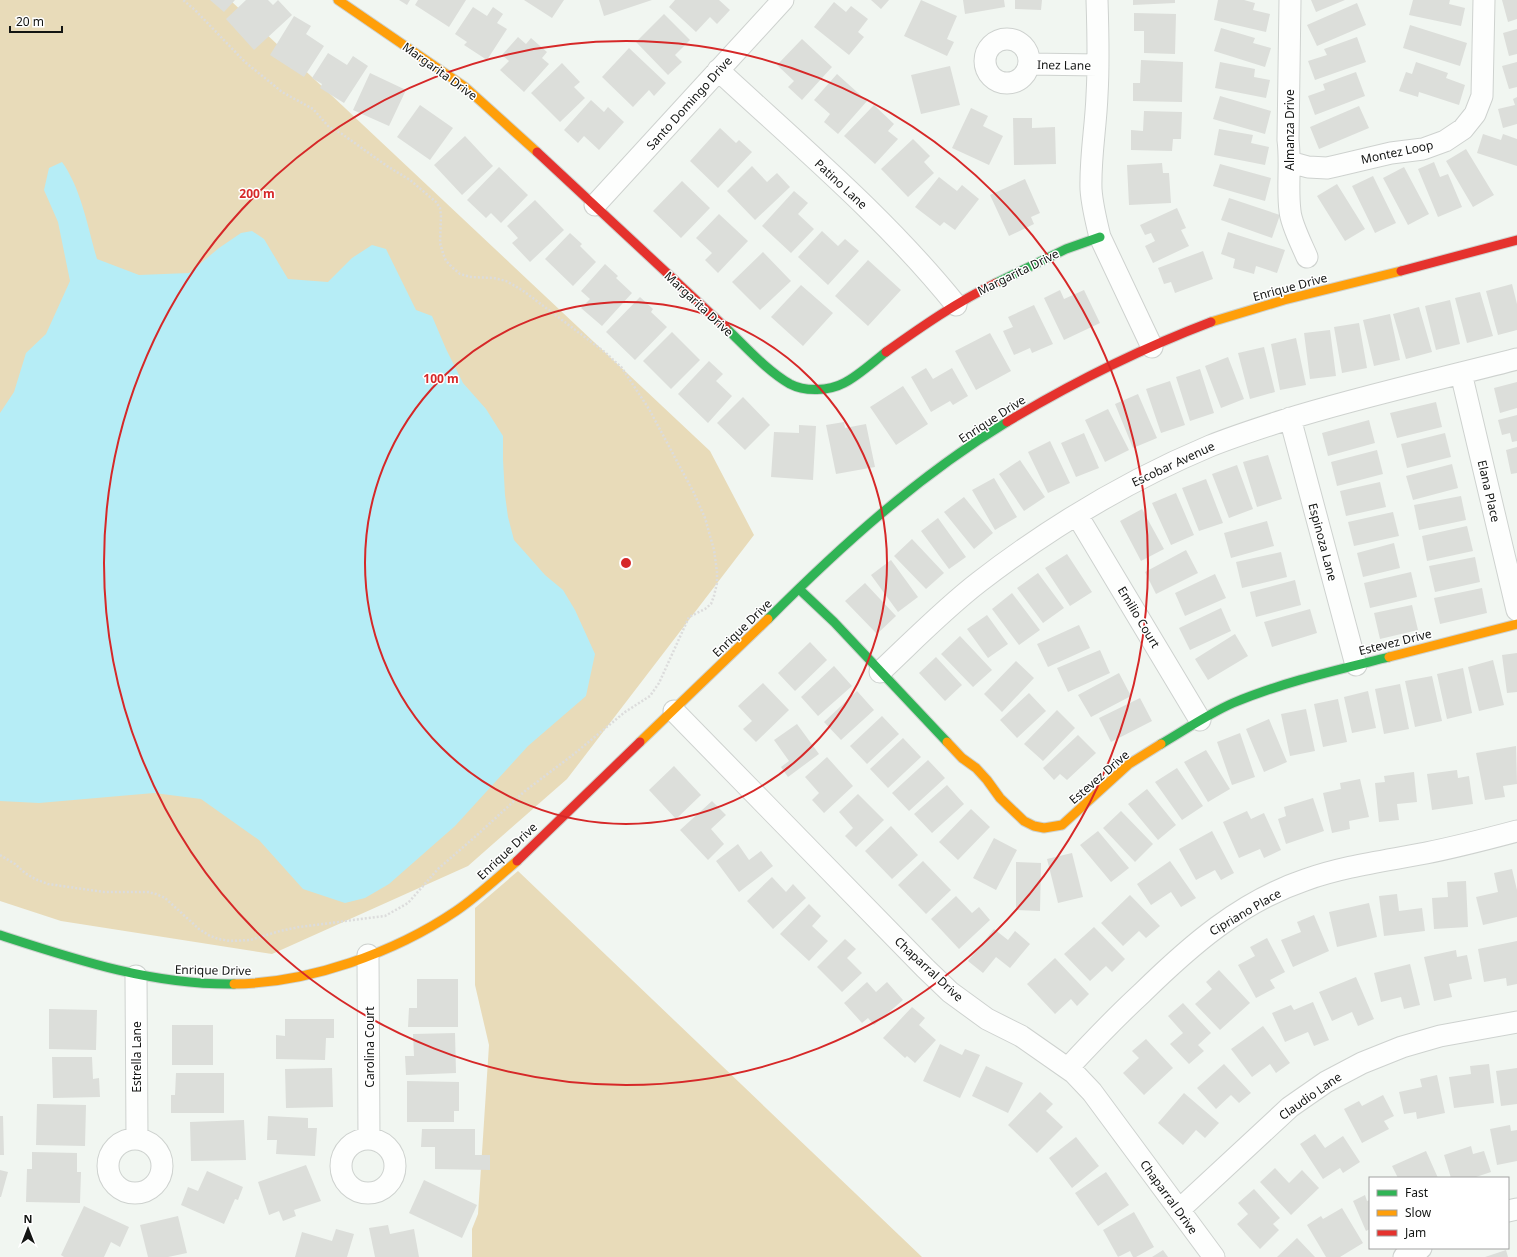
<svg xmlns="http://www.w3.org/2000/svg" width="1517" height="1257" font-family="'Noto Sans',sans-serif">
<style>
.green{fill:#e8dbb9}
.water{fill:#b6edf6}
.building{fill:#dcdeda}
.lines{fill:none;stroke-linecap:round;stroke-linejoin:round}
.street-casing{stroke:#ced2cf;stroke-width:23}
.fast-casing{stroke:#ced2cf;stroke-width:11}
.slow-casing{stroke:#ced2cf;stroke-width:11}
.jam-casing{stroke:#ced2cf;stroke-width:11}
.path{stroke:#dcdcdc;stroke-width:2.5;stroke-dasharray:2 2;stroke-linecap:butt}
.street{stroke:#fdfefd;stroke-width:21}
.fast{stroke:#30b455;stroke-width:9}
.slow{stroke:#ff9f0a;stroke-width:9}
.jam{stroke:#e5322d;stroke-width:9}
.ring{fill:none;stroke:#d62828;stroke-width:2}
.labels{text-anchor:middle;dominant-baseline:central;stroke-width:3;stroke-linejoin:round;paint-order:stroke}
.street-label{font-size:12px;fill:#131513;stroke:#fff}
.centre{fill:#d62828;stroke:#fff;stroke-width:2}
.ring-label{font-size:12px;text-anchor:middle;font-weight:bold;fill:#d62828;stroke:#fff;stroke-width:3;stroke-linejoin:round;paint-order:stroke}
</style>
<rect width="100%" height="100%" fill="#f1f6f1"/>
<path class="green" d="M0,0H230L710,451L754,535L567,779L468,866L272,954L61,921L0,901Z
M518,871L922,1257H472V1229L478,1214L489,1045L475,985V908Z"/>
<path class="water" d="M62,162C81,188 88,228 97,259L139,275L189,273L219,248L241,233L252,231L264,239L288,279L328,282L352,258L372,245L386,249L416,310L432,316L446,349L463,383L486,409L503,436V460L505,495L508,517L514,540L545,575L563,590L575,610L595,654L586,696L528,746L455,826L389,884L365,898L345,903L303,889L259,840L201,799L154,793L39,803L0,801V413L14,392L26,353L46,334L70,281L58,222L44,190L49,168Z"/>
<path class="building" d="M210,0H235L224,12Z
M246,0H268L273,5L278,0L292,15L254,50L226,19Z
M399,0H410L407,5Z
M418,0H466L449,27L415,5Z
M524,0H564L552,18Z
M599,0H652L604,16Z
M675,0H719L730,10L717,24L710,17L696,32L669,7Z
M871,0H889L881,9Z
M921,0L957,16L947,39L954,42L947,56L904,36Z
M963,0H1004L1005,7L965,14Z
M1015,0H1042L1041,10L1015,9Z
M1133,0H1175V3L1133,5Z
M1218,0H1244L1255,3L1253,10L1270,14L1266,32L1214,20Z
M1311,0H1345L1316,12Z
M1413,0H1450L1449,4L1465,8L1461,26L1409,15Z
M1502,0H1517V19L1508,22Z
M834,2L846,12L851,6L868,19L858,32L864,37L849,55L814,27Z
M1357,3L1366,25L1317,46L1307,25Z
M473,7L487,16L493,7L503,14L497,23L507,29L487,60L464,45L467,42L455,34Z
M1134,13L1176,14L1175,54L1144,53V31H1134Z
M664,14L690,40L675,55L682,62L668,75L636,42Z
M294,16L311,26L306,34L324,46L304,77L270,55Z
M1410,25L1467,43L1460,66L1403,48Z
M1221,28L1255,38L1253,43L1271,48L1265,67L1214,51Z
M1517,29V54L1509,56L1503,33Z
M518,37L526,44L531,38L547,52L542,58L549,64L524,92L500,70L509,61L502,55Z
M1357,37L1366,62L1315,80L1308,61L1327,55L1324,49Z
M802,39L832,67L802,100L788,87L794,81L777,65Z
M629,48L666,83L654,96L649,90L633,107L602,77Z
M328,53L347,65L353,56L368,66L344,103L320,88L322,84L312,78Z
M1141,60L1183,62L1182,102L1133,101V83H1140Z
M1220,62L1255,69L1254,77L1270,80L1266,98L1215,88Z
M1416,62L1448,73L1446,78L1465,85L1459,105L1419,92L1418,97L1399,91L1406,72L1412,74Z
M1517,62V87L1509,89L1502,66Z
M562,63L580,82L574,87L585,98L560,122L531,93Z
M950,66L960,105L921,114L911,75Z
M1356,72L1365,96L1315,115L1308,96L1325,90L1323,84Z
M370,73L406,90L389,126L353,110Z
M837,74L867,101L838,134L824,122L830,114L814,100Z
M1220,96L1271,111L1265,134L1213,119Z
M1517,97V124L1503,128L1498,109L1515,105L1513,99Z
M591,100L604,112L608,107L624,122L599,150L584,136L578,143L564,130Z
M420,105L453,128L430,160L397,137Z
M874,105L894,124L888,131L898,139L875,164L844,136Z
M1359,106L1369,128L1319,149L1310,127Z
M971,108L988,116L983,126L1003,136L989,165L952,148Z
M1144,111L1182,112L1181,139H1173L1172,151L1131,150V130L1143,131Z
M1013,118H1032V128L1055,127L1056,164L1014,165Z
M720,128L736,143L739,140L752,152L718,188L690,161Z
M1219,129L1253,135L1251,143L1269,147L1265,165L1214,155Z
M1483,134L1501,140L1503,134L1517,139V166L1477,153Z
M465,136L493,166L462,195L434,165Z
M913,139L930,156L924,162L934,173L908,197L881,169Z
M1466,149L1494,195L1473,207L1446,161Z
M1434,162L1440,177L1448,174L1462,207L1438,217L1418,169Z
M1162,163L1163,173H1169L1171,203L1129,205L1127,165Z
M1220,164L1271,178L1265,201L1213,186Z
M752,166L767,182L777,173L790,187L755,220L727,191Z
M499,167L528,195L501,223L491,213L486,218L467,200Z
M1404,167L1429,214L1408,225L1383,178Z
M1373,176L1396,223L1375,233L1352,186Z
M939,177L957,191L962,185L979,199L955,230L944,222L940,226L915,207Z
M1025,179L1040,213L1031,217L1034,224L1009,236L990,195Z
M682,181L710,208L681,238L653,211Z
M1337,184L1365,229L1345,241L1317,196Z
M794,191L808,203L798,214L814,229L791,253L762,226Z
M1229,198L1280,215L1272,238L1221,220Z
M535,200L564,230L530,262L512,243L518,238L507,226Z
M1177,208L1186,228L1181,230L1189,246L1153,263L1145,246L1155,241L1151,233L1145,235L1140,225Z
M719,214L748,241L718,273L705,260L712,253L696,238Z
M822,231L838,246L845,239L859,251L828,285L798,257Z
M1228,232L1285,250L1277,273L1256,266L1254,274L1233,268L1235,259L1221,254Z
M570,233L582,244L580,246L596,262L573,286L545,259Z
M1203,251L1213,279L1175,293L1171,282L1164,284L1158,268Z
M763,252L791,281L760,310L732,282Z
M868,260L901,290L868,326L835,296Z
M605,264L618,276L616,278L632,293L602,326L581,308L590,299L581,291Z
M1512,284L1517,304V330L1498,335L1486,291Z
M801,285L833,313L803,346L771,317Z
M1060,290L1064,299L1084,290L1100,323L1064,340L1044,298Z
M1480,292L1493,336L1467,343L1455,298Z
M640,297L653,309L651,312L667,327L635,360L606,332Z
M1450,300L1460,344L1436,350L1425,306Z
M1034,305L1053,344L1032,353L1030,348L1014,355L1003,331L1013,327L1008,317Z
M1419,307L1432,352L1406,359L1393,314Z
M1390,314L1400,360L1374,366L1363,320Z
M1359,323L1367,368L1342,373L1334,327Z
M1330,330L1336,376L1310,379L1304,333Z
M672,332L700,360L671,389L643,361Z
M990,333L1011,371L976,390L955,351Z
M1296,338L1306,385L1280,390L1271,344Z
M1264,347L1275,392L1250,399L1238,353Z
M1228,357L1244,399L1221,408L1205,366Z
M709,361L723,374L716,381L732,396L708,423L678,394Z
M926,368L933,379L952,368L968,396L953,405L950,401L931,412L911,377Z
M1200,369L1214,413L1190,421L1176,377Z
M1170,381L1185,425L1161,433L1146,389Z
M1517,382V408L1500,413L1494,388Z
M903,386L928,424L896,445L870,407Z
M1138,394L1157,438L1133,448L1115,404Z
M743,397L770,425L745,450L717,423Z
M1436,402L1442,427L1397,438L1390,413Z
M1108,409L1129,450L1105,462L1085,420Z
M1517,415V441L1512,442L1510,433L1502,435L1498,420Z
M1369,420L1375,443L1328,456L1322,433Z
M844,422L845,428L866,424L875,467L836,474L826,425Z
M799,425L816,426L813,480L771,477L774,432L799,433Z
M1084,433L1099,468L1076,477L1061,443Z
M1445,433L1451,457L1407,468L1401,444Z
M1050,441L1070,483L1048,493L1028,452Z
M1517,447V473L1511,474L1506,450Z
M1377,450L1383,474L1337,486L1331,462Z
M1268,455L1282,499L1257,507L1243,462Z
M1020,460L1045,497L1024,511L999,474Z
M1452,464L1458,488L1413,500L1406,476Z
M1237,465L1253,509L1229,518L1212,474Z
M994,478L1017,517L995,530L972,490Z
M1206,479L1223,523L1199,531L1182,488Z
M1380,482L1386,507L1346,516L1340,491Z
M1176,493L1194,535L1171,545L1152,503Z
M1461,496L1466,520L1419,530L1414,505Z
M964,497L993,533L974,549L944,512Z
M1142,509L1164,549L1141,561L1120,521Z
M1393,512L1399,536L1354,546L1348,522Z
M938,518L966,557L949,569L921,531Z
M1267,521L1274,546L1231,558L1224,533Z
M1467,526L1473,551L1427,561L1422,536Z
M912,539L944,573L926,589L894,556Z
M1394,543L1400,568L1363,577L1357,553Z
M1186,550L1198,573L1156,594L1145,572Z
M1281,552L1287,577L1242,588L1236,562Z
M1067,554L1092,592L1070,606L1045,568Z
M1475,557L1480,582L1435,592L1429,566Z
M891,560L918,597L898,612L871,575Z
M1411,572L1417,597L1370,608L1364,583Z
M1038,573L1064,608L1043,623L1017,588Z
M1215,574L1226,598L1185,616L1175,593Z
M1295,580L1301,605L1256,617L1250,592Z
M865,583L896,616L877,634L845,601Z
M1482,588L1487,613L1440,624L1434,598Z
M1012,593L1040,630L1019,645L992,609Z
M1412,605L1418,630L1380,639L1374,613Z
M1221,608L1231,631L1190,650L1179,628Z
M1310,609L1317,633L1272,647L1264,622Z
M987,615L1008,644L988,658L967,629Z
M1079,625L1090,648L1048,667L1037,644Z
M1235,634L1248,656L1208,680L1195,659Z
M960,636L992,670L973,687L941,654Z
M810,642L827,660L795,691L778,673Z
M1100,650L1110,673L1068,692L1057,668Z
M1517,653V692L1507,693L1502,655Z
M936,657L962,685L945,701L919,673Z
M1493,660L1504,705L1479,711L1468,667Z
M1016,661L1034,678L1002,712L984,694Z
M834,666L852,686L818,716L801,697Z
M1463,668L1472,713L1447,719L1437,674Z
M1119,673L1131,696L1091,717L1078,695Z
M1432,676L1442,721L1415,727L1405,681Z
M763,683L789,710L756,742L743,729L752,721L738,706Z
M1400,684L1409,729L1384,734L1375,689Z
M857,691L874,710L841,740L824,722Z
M1368,691L1376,728L1352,733L1344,697Z
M1029,693L1046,711L1017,738L1000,720Z
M1140,698L1152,721L1111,742L1099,718Z
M1338,699L1347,742L1323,747L1314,704Z
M1306,709L1315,751L1290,756L1281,714Z
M1057,710L1075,728L1043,761L1024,744Z
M882,716L899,734L867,764L850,746Z
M1269,719L1287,762L1264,772L1246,729Z
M797,724L819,754L788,777L781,767L789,761L774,740Z
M1240,733L1255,777L1232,785L1217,742Z
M1078,735L1096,753L1067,780L1060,774L1054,780L1043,768Z
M903,738L921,757L888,788L870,769Z
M1516,746L1517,784L1503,786L1505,797L1485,800L1476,753Z
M1206,750L1230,789L1208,802L1184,762Z
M827,757L853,786L824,813L812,800L819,793L805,777Z
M928,760L945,778L909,811L892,793Z
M674,766L701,795L676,819L649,790Z
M1177,768L1203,806L1182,820L1155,782Z
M1457,770L1458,778L1469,776L1473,804L1432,810L1427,774Z
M1414,772L1417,802L1397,804L1399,820L1379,822L1375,783L1385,782L1384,776Z
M1360,779L1369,817L1349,821L1350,829L1332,833L1323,793L1341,789L1340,783Z
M947,785L964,804L932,833L914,814Z
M1147,789L1176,825L1158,840L1128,804Z
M858,794L884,820L856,847L845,836L853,828L839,812Z
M1313,798L1324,831L1286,844L1278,819L1286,816L1284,807Z
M712,801L726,815L711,829L724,844L708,860L680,830Z
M971,809L990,827L958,860L939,842Z
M1121,811L1153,844L1135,862L1103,828Z
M1247,811L1251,819L1264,813L1281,850L1264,858L1260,849L1239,858L1223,822Z
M891,826L918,855L892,879L865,851Z
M1098,831L1129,868L1111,882L1080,845Z
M1212,831L1234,873L1221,880L1215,870L1196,880L1179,849Z
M994,838L1017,850L996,890L973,878Z
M738,844L749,860L761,851L773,866L739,892L716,861Z
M1072,853L1083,897L1058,903L1047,859Z
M923,861L951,890L926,914L898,885Z
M1170,861L1196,898L1181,907L1171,892L1151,905L1137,884Z
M1016,862L1041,863L1040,911L1016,910Z
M1512,869L1517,890V917L1483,925L1476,897L1498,892L1494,873Z
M772,877L786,892L793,884L806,898L773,929L747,901Z
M1466,881L1468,927L1434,929L1432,898L1448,897L1447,882Z
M1397,894L1399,911L1422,908L1425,931L1384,936L1379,896Z
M1130,895L1160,926L1146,938L1139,931L1123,946L1101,923Z
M956,896L972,913L979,907L990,920L959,949L931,919Z
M1369,903L1377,937L1337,947L1329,912Z
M809,904L821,916L812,926L828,941L809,961L780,934Z
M1314,915L1329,951L1293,967L1281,940L1301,932L1297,922Z
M1094,927L1125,959L1112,972L1106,966L1090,981L1064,954Z
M994,929L1008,940L1015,931L1030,944L1010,968L996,957L983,973L968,961Z
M1267,938L1285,972L1270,980L1275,988L1256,998L1238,965L1255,956L1250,947Z
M845,939L856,949L847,958L862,973L842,992L817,967Z
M1517,941V984L1507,986L1506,978L1484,982L1478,949Z
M1456,950L1457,957L1467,955L1472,979L1449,984L1452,997L1434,1001L1424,957Z
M1055,958L1089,994L1077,1006L1071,999L1055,1014L1027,984Z
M1410,964L1420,1005L1404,1009L1401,997L1381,1002L1374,973Z
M1219,970L1250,1003L1220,1030L1195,1004L1212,989L1206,982Z
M1356,977L1374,1019L1358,1026L1352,1012L1332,1021L1319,992Z
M417,979H458V1027H408L409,1008H417Z
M867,982L876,992L887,982L903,1000L874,1025L868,1018L862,1023L844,1003Z
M1313,1002L1329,1040L1314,1046L1308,1032L1285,1042L1272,1013L1291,1005L1294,1010Z
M1183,1003L1211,1033L1198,1045L1204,1051L1189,1064L1170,1044L1183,1033L1168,1016Z
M912,1007L925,1018L919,1025L936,1040L915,1063L907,1056L905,1058L883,1038Z
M49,1009L97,1010L96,1050L49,1049Z
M285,1019H334V1038H326L325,1060L276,1059V1035L285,1036Z
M172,1025H213V1065H172Z
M1263,1026L1290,1063L1276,1073L1270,1064L1252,1077L1231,1049Z
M455,1033L456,1073L406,1075L405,1056H414L413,1034Z
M1146,1039L1173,1068L1144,1095L1123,1073L1139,1058L1132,1051Z
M940,1044L962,1055L965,1049L980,1055L960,1098L923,1081Z
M52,1057H92L93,1079L99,1078L100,1097L53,1098Z
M1224,1064L1251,1093L1239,1103L1231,1095L1216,1109L1197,1088Z
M1489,1064L1494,1103L1454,1108L1449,1077L1471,1074L1470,1066Z
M986,1066L1023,1083L1008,1113L972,1096Z
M332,1068L333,1107L286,1108L285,1069Z
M1517,1068V1104L1501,1106L1496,1071Z
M176,1073H224V1113H171V1095H175Z
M1437,1075L1445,1113L1417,1119L1416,1112L1404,1114L1399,1092L1422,1087L1420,1079Z
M407,1081L459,1082V1111H454V1122H407Z
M1040,1092L1053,1104L1046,1111L1063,1127L1037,1153L1008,1125Z
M1184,1093L1219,1123L1205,1138L1196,1130L1183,1145L1158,1123Z
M1383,1095L1394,1116L1384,1121L1389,1129L1362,1143L1344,1109L1359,1101L1362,1106Z
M37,1104L86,1105L85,1146L36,1145Z
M0,1116H3L4,1155H0Z
M268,1116L308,1118V1128H317L315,1156L276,1154L277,1140H267Z
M244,1120L246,1160L191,1161L190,1122Z
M1510,1125L1511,1131L1517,1130V1161L1497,1165L1490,1129Z
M422,1129H475V1155H490V1170L435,1169V1147H421Z
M1315,1134L1325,1148L1343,1136L1360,1162L1343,1173L1340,1168L1323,1179L1300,1144Z
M1076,1137L1099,1166L1072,1188L1049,1158Z
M1471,1146L1473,1154L1484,1151L1491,1172L1473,1178H1451L1444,1155Z
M1426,1151L1438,1178H1398L1392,1166Z
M32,1152L77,1153V1172H81L80,1203L26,1202L27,1169H32Z
M306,1165L321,1201L294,1210L296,1216L283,1221L279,1211L269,1215L258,1182Z
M1275,1168L1289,1183L1302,1170L1319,1188L1291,1215L1260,1182Z
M0,1170L8,1172L1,1197H0Z
M207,1171L243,1187L238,1200L235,1199L224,1224L181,1205L188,1187L198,1191Z
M1106,1172L1129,1205L1098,1226L1075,1193Z
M424,1180L477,1205L462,1238L409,1213Z
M1254,1189L1280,1218L1273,1224L1279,1230L1260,1249L1237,1224L1248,1214L1238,1203Z
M1365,1195L1367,1201L1370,1200V1229L1366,1231L1353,1201Z
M84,1206L129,1227L120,1247L111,1242L104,1257H64L61,1255Z
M1342,1208L1363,1243L1340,1257H1326L1307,1225L1321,1216L1323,1219Z
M1134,1212L1154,1247L1136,1257H1133L1130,1251L1118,1257L1103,1230Z
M178,1216L187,1253L168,1257H148L140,1225Z
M388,1225L390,1234L414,1229L419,1257H375L369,1228Z
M336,1229L354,1234L347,1257H295L302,1232L332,1241Z
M1297,1238L1315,1257H1277Z
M1163,1250L1168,1257H1152Z
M1506,1250L1508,1257H1485Z"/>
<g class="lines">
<defs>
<path id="street" d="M1097,0C1098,31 1099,63 1097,95C1096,126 1090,157 1091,189C1092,205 1096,221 1100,237L1152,347
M1290,0L1288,140C1291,164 1287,188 1290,211C1291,224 1302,245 1307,257
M985 61a22 22 0 1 1 44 0a22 22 0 1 1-44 0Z
M1030,64L1098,65
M718,70C800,146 886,218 956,305
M1290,162L1308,167L1327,168L1336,166L1391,153L1423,149L1445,141L1463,129L1475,114L1482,96L1484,0
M595,205L783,0
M1461,373L1517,610
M1290,418L1356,665
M1077,515L1200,720
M880,672C912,642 944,609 979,582C1049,528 1129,480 1210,446C1235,436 1260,428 1285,420C1362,396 1440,379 1517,359
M674,711L925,968L950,992L987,1019L1021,1036L1074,1073L1092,1092L1214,1257
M368,955L369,1139
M136,976L137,1138
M1068,1068C1092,1042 1116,1017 1142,993C1190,946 1240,902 1305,880C1344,866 1385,861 1426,853C1456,847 1487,839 1517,831
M108 1166a27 27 0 1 1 54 0a27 27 0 1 1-54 0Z
M341 1166a27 27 0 1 1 54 0a27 27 0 1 1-54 0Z
M1179,1210L1290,1107L1326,1082L1362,1063L1402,1047L1440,1036L1517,1022
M1508,1211L1517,1209
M1404,1257L1421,1248"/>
<path id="fast" d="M996,283L1066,249L1100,237
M726,328C745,346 767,371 790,384C805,392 829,391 844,383C858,376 873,362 886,352
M799,589L834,622L947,742
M768,619C841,546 918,476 1007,422
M1161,744C1185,730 1208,714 1233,703C1283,682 1337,670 1389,657
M0,935C77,960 152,985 234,984"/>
<path id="slow" d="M338,0L465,87L537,152
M1211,322L1284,300L1401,271
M1389,657L1517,624
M640,742L768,619
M947,742L962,758L976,768L987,780L1000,798L1024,821L1034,826L1044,828L1062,825L1129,764L1161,744
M234,984C309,983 394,953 456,911C478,896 497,878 517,861"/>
<path id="jam" d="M537,152L726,328
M1401,271L1517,240
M886,352C921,327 957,302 996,283
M1007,422C1072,383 1140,349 1211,322
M517,861L640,742"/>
</defs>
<use href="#street" class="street-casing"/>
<use href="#fast" class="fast-casing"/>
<use href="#slow" class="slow-casing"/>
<use href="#jam" class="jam-casing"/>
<path class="path" d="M0,855L15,864L25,873L35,879L48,884L104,892H148L156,894L165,898L199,929L210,936L219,939L230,941L250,940L280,931L299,927L385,916L408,903L438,869L476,836L525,791L574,754L625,712L650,696L659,683L689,617L705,609L711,604L714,596L717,583V572L714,550L705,518L694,493L649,409L622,368L606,353L522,290L506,281L494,278L471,277L460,274L453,268L446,261L443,253L440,243L441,216L440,208L436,202L410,180L387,166L342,134L329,127L313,109L282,92L271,83L245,62L195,10L183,0"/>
<use href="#street" class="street"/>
<use href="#fast" class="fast"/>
<use href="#slow" class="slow"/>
<use href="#jam" class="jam"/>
</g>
<g class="ring">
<circle cx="626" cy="563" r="261"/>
<circle cx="626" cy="563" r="522"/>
</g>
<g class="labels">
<g class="street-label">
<text transform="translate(1064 65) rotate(1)">Inez Lane</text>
<text transform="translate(440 71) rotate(36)">Margarita Drive</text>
<text transform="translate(689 103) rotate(-48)">Santo Domingo Drive</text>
<text transform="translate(1289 130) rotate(-90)">Almanza Drive</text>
<text transform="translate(1397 152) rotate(-12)">Montez Loop</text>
<text transform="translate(841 184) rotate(43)">Patino Lane</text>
<text transform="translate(1018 272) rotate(-26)">Margarita Drive</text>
<text transform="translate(1290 287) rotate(-15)">Enrique Drive</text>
<text transform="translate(699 304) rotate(43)">Margarita Drive</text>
<text transform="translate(992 419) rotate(-33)">Enrique Drive</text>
<text transform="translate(1173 464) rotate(-25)">Escobar Avenue</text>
<text transform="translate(1489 491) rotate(77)">Elana Place</text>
<text transform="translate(1323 542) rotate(75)">Espinoza Lane</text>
<text transform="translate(1139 617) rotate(59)">Emilio Court</text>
<text transform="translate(742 628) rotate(-44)">Enrique Drive</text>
<text transform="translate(1395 642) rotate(-14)">Estevez Drive</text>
<text transform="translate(1099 777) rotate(-41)">Estevez Drive</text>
<text transform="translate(507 851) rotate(-43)">Enrique Drive</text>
<text transform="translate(1245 912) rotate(-30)">Cipriano Place</text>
<text transform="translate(929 969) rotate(43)">Chaparral Drive</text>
<text transform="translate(213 970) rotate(1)">Enrique Drive</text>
<text transform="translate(369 1047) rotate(-90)">Carolina Court</text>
<text transform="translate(136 1057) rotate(-90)">Estrella Lane</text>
<text transform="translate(1310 1096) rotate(-35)">Claudio Lane</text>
<text transform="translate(1169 1197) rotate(54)">Chaparral Drive</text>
</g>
</g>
<circle cx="626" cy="563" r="6" class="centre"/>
<g class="ring-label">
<text x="257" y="198">200 m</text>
<text x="441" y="383">100 m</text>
</g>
<rect x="1369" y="1177" width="140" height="72" fill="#ffffff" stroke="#a1a1a1"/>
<rect x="1377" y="1190" width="20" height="6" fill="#30b455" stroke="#a1a1a1"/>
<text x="1405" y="1197" font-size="12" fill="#131513">Fast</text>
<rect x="1377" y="1210" width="20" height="6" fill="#ff9f0a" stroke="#a1a1a1"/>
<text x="1405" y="1217" font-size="12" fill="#131513">Slow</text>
<rect x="1377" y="1230" width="20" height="6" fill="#e5322d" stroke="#a1a1a1"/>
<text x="1405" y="1237" font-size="12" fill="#131513">Jam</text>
<g transform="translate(28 1229)" stroke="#ffffff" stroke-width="3" paint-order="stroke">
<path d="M0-3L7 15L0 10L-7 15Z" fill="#131513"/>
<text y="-6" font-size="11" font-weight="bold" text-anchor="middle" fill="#131513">N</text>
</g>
<path d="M10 26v6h52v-6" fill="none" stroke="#131513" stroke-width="2"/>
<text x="16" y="26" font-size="12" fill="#131513" stroke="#ffffff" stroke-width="3" paint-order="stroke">20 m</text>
</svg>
